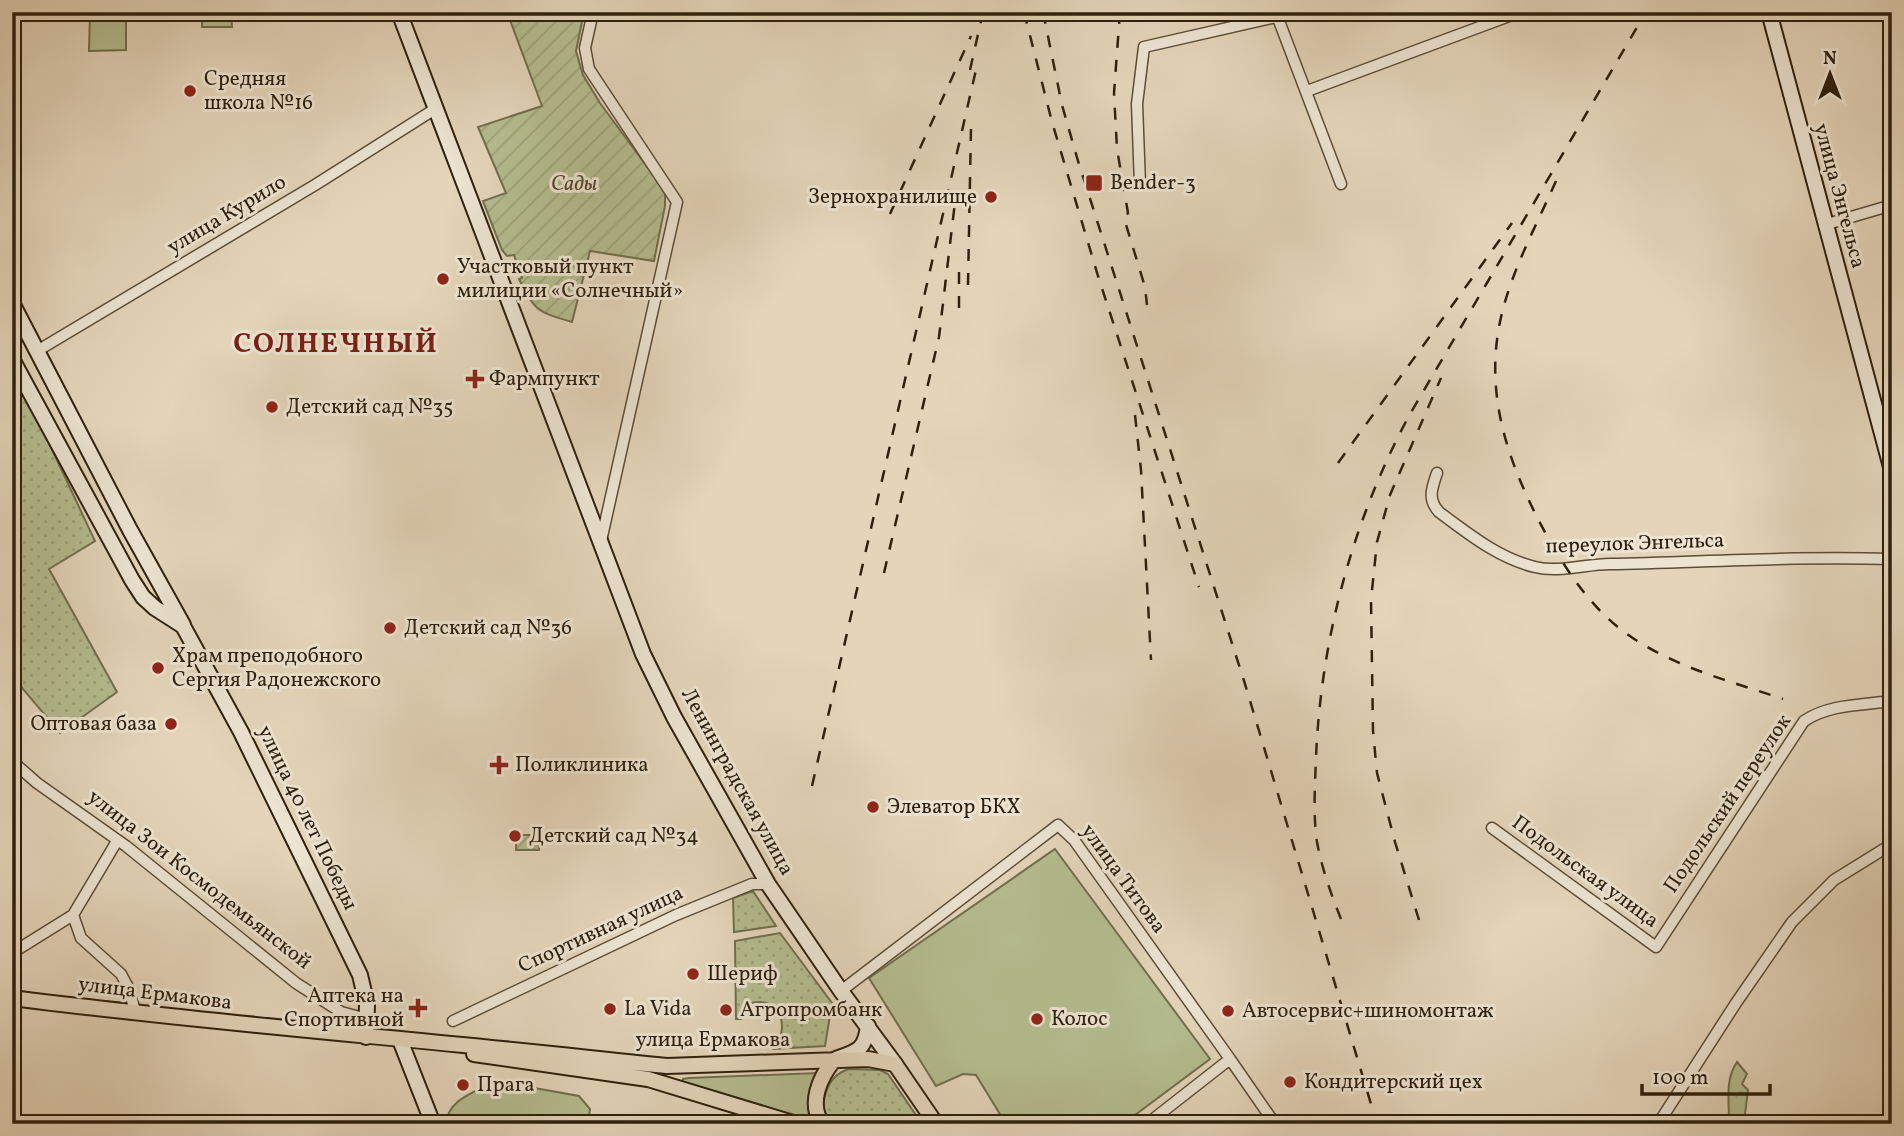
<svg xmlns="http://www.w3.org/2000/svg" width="1904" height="1136" font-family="Vollkorn,serif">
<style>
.grass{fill:url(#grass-dots);stroke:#716e4e;stroke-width:2}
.forest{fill:url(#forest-crowns);stroke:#716e4e;stroke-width:2}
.park{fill:#b4bd90;stroke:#716e4e;stroke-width:2}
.garden{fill:url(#garden-furrows);stroke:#716e4e;stroke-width:2}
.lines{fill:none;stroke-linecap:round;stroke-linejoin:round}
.street-casing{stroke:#5c4d38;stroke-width:13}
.secondary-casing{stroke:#2e200d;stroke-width:18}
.primary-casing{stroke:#2e200d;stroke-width:18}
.street{stroke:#ede4d2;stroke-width:10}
.secondary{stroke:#ede4d2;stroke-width:14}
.primary{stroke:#e4d5ba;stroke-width:14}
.rail{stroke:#2e200d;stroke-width:2.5;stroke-dasharray:12 12;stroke-linecap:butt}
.poi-dot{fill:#8f2418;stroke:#ede4d2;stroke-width:2.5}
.labels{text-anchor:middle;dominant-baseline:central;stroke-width:6;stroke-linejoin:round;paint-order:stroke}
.poi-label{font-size:21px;fill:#2e200d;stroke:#ede4d2;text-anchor:start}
.park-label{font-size:21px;font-style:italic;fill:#50472e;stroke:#ede4d2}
.street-label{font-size:21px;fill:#2e200d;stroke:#ede4d2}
.district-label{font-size:28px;font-weight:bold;letter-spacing:2px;fill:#7a1f14;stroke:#ede4d2}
</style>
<defs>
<pattern id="grass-dots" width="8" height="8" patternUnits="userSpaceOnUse" patternTransform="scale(1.75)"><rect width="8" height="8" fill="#b4bd90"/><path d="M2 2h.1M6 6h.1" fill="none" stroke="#9ba27b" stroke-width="1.8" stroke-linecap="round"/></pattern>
<pattern id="forest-crowns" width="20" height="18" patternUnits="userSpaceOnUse" patternTransform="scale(1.75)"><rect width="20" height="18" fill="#b4bd90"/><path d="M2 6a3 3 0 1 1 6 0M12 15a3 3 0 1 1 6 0" fill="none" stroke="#9ba27b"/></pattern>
<pattern id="garden-furrows" width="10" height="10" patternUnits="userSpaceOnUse" patternTransform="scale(1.75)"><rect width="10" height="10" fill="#b4bd90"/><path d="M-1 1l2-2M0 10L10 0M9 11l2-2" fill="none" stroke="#9ba27b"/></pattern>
</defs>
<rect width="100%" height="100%" fill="#e4d5ba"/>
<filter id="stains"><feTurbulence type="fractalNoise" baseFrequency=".00286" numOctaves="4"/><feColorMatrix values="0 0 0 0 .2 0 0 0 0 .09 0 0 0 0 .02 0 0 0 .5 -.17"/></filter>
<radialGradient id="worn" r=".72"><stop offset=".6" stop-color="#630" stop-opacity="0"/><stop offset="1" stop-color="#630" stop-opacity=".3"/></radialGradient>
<path class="grass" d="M16,373L95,541L49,569L117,692L60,733L12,676V376Z
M753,891L776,926L734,932L733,898Z
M780,933L832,1003L825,1046L774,1049C791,1026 780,994 748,1004L741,1019H736L735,941Z
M849,1069L880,1070L888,1074L922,1124H827C819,1102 826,1076 849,1069Z"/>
<path class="forest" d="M1737,1062L1747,1074L1742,1084L1748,1090L1744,1122L1736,1124L1729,1121C1729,1101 1725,1079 1737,1062Z"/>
<path class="park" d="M90,12H126V50L89,51Z
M202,12H231L232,27H202Z
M1055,849L1210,1059L1123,1124H1006L976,1075L963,1074L936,1086L869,978Z
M818,1073L810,1098L809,1119L681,1083L683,1079L689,1078Z
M495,1081L579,1096L590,1109L588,1124H446C448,1098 477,1092 495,1081Z"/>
<path class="garden" d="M507,12H584L576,51L583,75L600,103L665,191V206L654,261L590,251L572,322C538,312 535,312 519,279L522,278L514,255L507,256L502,250L483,201L506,193L478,127L542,106Z
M516,835H539V850H516Z"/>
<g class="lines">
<defs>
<path id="street" d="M593,12L585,48L589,69L677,202L601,541
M1276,13L1341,184
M1307,91L1520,12
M1140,185L1137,104L1144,47L1276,17
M1824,225L1892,205
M37,351L315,185L435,109
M1437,473C1432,488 1427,499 1439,512C1469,534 1498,558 1535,567C1558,573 1586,564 1610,564C1704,562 1798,556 1892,559
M12,761L37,783L126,846L296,983L341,1012L367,1019
M1492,828L1656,947L1804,721C1829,704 1863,705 1892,701
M73,915L81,938L121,974L128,987L136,1014
M12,953L73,915L117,841
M841,991L1058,825L1074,840L1230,1059L1147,1124
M453,1021L676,915L752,884H768
M1230,1059L1275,1124
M1658,1124L1736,1003L1792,922L1834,880L1892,844"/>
<path id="secondary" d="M399,12L643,654L674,717L768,884L841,991L895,1064
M1769,12L1892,471
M12,303L130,530L183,625
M12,359L132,580L143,597L155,608L183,626L241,732L360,975L367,1005L366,1037
M400,1040L433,1124
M836,1059C858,1051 865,1050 868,1026"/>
<path id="primary" d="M12,998C223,1025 435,1040 646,1064L667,1066L868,1059L895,1064L936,1124
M474,1054L648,1079L796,1124
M822,1124C808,1103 820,1077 834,1060"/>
</defs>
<use href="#street" class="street-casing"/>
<use href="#secondary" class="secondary-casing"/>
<use href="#primary" class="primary-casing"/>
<use href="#street" class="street"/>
<use href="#secondary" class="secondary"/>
<use href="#primary" class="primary"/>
<path class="rail" d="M1024,12L1052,122L1098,276L1199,587
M1043,12L1062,105L1078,161L1245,684L1377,1124
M1120,12L1114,93L1117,149L1128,213L1124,218L1145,287L1147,305
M970,70L983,12
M1556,181C1537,224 1513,268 1502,313C1482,394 1509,466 1547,536C1568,573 1592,609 1627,634C1673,667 1730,681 1783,699
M890,214L971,36
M959,272V315
M968,285L971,127
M1135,415L1141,470L1151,660
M1338,463L1512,223
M884,573L939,337L955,202
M812,786L978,61
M1341,919C1331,894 1322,869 1317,842C1313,815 1315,785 1316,757C1321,638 1353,519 1410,414L1646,12
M1419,920L1395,842L1377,773L1373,731L1371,600L1377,542L1390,495L1441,378"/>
</g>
<g class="poi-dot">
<circle cx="190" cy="91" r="7"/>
<rect x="1085" y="174" width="18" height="18" rx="3.5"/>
<circle cx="991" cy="197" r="7"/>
<circle cx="443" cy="279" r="7"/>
<path d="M471.5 368.5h7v7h7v7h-7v7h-7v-7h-7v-7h7z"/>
<circle cx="272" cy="407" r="7"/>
<circle cx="390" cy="628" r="7"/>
<circle cx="158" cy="668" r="7"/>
<circle cx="171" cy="724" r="7"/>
<path d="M495.5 754.5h7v7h7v7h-7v7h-7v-7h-7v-7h7z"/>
<circle cx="873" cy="807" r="7"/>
<circle cx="515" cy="836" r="7"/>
<circle cx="693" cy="974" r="7"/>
<path d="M414.5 997.5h7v7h7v7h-7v7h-7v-7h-7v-7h7z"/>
<circle cx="610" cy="1009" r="7"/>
<circle cx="726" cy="1010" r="7"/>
<circle cx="1228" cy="1011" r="7"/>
<circle cx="1037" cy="1019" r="7"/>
<circle cx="1290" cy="1082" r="7"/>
<circle cx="463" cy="1085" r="7"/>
</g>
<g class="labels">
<g class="poi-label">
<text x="204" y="79">Средняя<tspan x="204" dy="24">школа №16</tspan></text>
<text x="1110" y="183">Bender-3</text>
<text x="977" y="197" text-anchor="end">Зернохранилище</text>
<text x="457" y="267">Участковый пункт<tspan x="457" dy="24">милиции «Солнечный»</tspan></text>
<text x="489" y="379">Фармпункт</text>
<text x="286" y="407">Детский сад №35</text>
<text x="404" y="628">Детский сад №36</text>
<text x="172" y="656">Храм преподобного<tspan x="172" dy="24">Сергия Радонежского</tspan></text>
<text x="157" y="724" text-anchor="end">Оптовая база</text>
<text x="515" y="765">Поликлиника</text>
<text x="887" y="807">Элеватор БКХ</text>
<text x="529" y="836">Детский сад №34</text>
<text x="707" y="974">Шериф</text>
<text x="404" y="996" text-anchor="end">Аптека на<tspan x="404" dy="24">Спортивной</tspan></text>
<text x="624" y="1009">La Vida</text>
<text x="740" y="1010">Агропромбанк</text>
<text x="1242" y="1011">Автосервис+шиномонтаж</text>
<text x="1051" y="1019">Колос</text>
<text x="1304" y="1082">Кондитерский цех</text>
<text x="477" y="1085">Прага</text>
</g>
<g class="park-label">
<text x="574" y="184">Сады</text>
</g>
<g class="street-label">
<text transform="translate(1839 196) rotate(75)">улица Энгельса</text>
<text transform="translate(227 215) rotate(-31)">улица Курило</text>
<text transform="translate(1635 544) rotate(-2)">переулок Энгельса</text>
<text transform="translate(737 782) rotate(61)">Ленинградская улица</text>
<text transform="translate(1728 804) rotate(-56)">Подольский переулок</text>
<text transform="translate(307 818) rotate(64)">улица 40 лет Победы</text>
<text transform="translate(1585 872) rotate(36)">Подольская улица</text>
<text transform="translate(1123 879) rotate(54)">улица Титова</text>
<text transform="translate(199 880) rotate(38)">улица Зои Космодемьянской</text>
<text transform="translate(601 930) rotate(-25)">Спортивная улица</text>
<text transform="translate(155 994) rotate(7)">улица Ермакова</text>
<text x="713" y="1040">улица Ермакова</text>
</g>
<g class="district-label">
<text x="336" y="344">СОЛНЕЧНЫЙ</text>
</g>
</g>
<rect width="1904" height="1136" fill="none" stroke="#e4d5ba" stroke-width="42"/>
<rect x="14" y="14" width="1876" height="1108" fill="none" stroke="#2e200d" stroke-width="3.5"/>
<rect x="21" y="21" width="1862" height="1094" fill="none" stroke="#2e200d" stroke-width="2"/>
<g transform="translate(1830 74)" stroke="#ede4d2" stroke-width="5" paint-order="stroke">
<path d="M0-5L12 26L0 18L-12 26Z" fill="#2e200d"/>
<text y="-10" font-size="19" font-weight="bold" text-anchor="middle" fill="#2e200d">N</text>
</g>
<path d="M1642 1084v10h128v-10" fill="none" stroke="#2e200d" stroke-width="3.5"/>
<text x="1652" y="1084" font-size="21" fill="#2e200d" stroke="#ede4d2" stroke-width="5" paint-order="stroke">100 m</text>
<rect width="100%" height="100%" filter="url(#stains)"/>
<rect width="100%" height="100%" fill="url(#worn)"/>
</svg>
